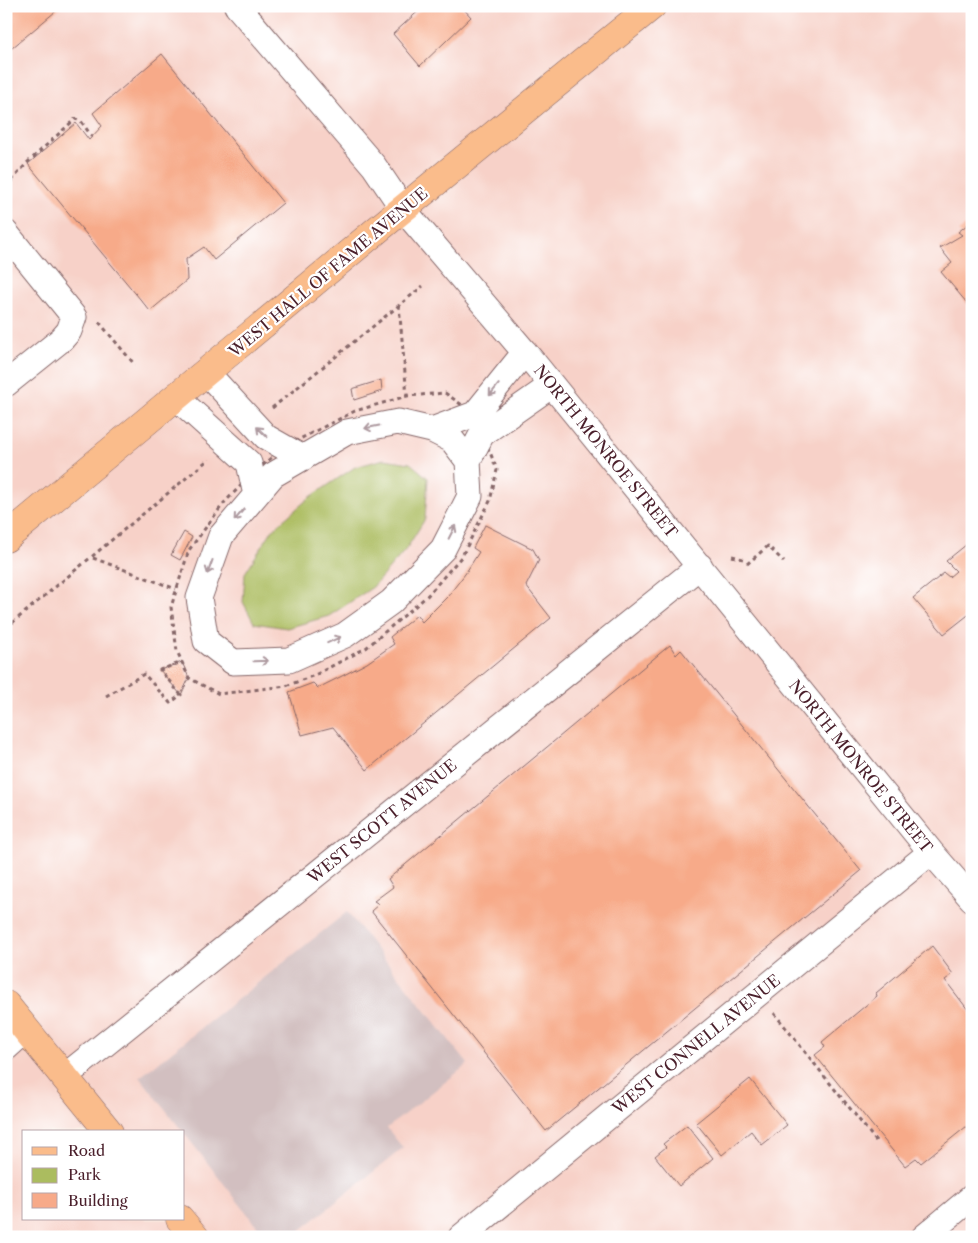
<svg xmlns="http://www.w3.org/2000/svg" width="978" height="1243" font-family="'Libre Caslon Text',serif">
<style>
.built{fill:#f7d1c8;fill-rule:evenodd}
.industrial{fill:#d2bfc0}
.green{fill:#abbc5f;stroke:#7a6e45}
.building{fill:#f7aa89}
.lines{fill:none;stroke-linecap:round;stroke-linejoin:round}
.minor-casing{stroke:#866769;stroke-width:27}
.major-casing{stroke:#866769;stroke-width:29}
.path{stroke:#866769;stroke-width:3;stroke-dasharray:4 4;stroke-linecap:butt}
.minor{stroke:#fff;stroke-width:25}
.major{stroke:#fabc8b;stroke-width:28}
.oneway{stroke:#ae9aa0}
.labels{text-anchor:middle;dominant-baseline:central;stroke-width:4.5;stroke-linejoin:round;paint-order:stroke}
.street-label{font-size:16px;fill:#4a1f2b;stroke:#fff}
</style>
<rect width="100%" height="100%" fill="#fff"/>
<filter id="ink" filterUnits="userSpaceOnUse"><feTurbulence type="fractalNoise" baseFrequency=".02" numOctaves="2"/><feDisplacementMap in="SourceGraphic" scale="10" xChannelSelector="R" yChannelSelector="G"/><feConvolveMatrix kernelMatrix="1 2 1 2 8 2 1 2 1" color-interpolation-filters="sRGB"/></filter>
<filter id="wash" filterUnits="userSpaceOnUse"><feTurbulence type="fractalNoise" baseFrequency=".0096" numOctaves="4" result="noise"/><feDisplacementMap in="SourceGraphic" scale="20" xChannelSelector="R" yChannelSelector="G"/><feGaussianBlur stdDeviation="1.12" result="paint"/><feColorMatrix in="noise" values="0 0 0 0 0 0 0 0 0 0 0 0 0 0 0 0 0 1.4 0 .05"/><feComposite in="paint" operator="in"/></filter>
<g filter="url(#wash)">
<rect width="100%" height="100%" fill="#f6eedd"/>
<path class="built" d="M6,6H972V1237H6ZM24,1132H184V1219H24Z"/>
<path class="industrial" d="M347,912L468,1064L387,1128L403,1148L292,1237H273L266,1227L261,1231L140,1077Z"/>
<path class="green" d="M384,459L410,463L428,478L425,519L407,548L373,587L329,616L287,628L254,623L243,602L245,573L273,529L309,498L355,467Z"/>
<g id="blocks">
<path class="building" d="M6,6H62L6,53Z
M424,6H461L471,17L420,66L393,34Z
M162,54L283,203L214,260L204,247L186,259L187,280L150,311L28,164L76,123L89,140L102,126L93,113Z
M972,221V309L941,272L952,263L940,248L962,235L958,232Z
M381,380L382,391L354,400L352,389Z
M485,525L533,549L539,560L526,586L551,618L367,770L333,727L302,735L289,692L313,683L318,688L340,677L367,663L394,644L390,637L417,615L422,622L448,596L465,574L479,552L473,548Z
M184,532L192,537L180,560L171,555Z
M972,540V612L944,634L913,598L944,573L949,577L956,571L946,561Z
M670,645L676,655L681,650L861,871L546,1131L371,911L379,904L374,901L393,887L388,879Z
M182,662L189,678L181,695L160,670Z
M932,946L953,974L945,980L972,1015V1122L921,1163L916,1158L905,1166L815,1055L825,1047L822,1042L877,996L876,993Z
M750,1079L787,1125L762,1145L751,1131L722,1155L696,1123Z
M687,1125L713,1158L679,1186L655,1156L666,1147L663,1144Z"/>
</g>
</g>
<g filter="url(#ink)">
<use href="#blocks" fill-opacity="0" stroke="#866769" stroke-width="1"/>
<g class="lines">
<defs>
<path id="minor" d="M237,6L374,166L403,209L534,363L931,852L972,899
M6,233L74,317L69,331L62,339L6,384
M207,373L266,437L303,458
M177,398L249,463L256,495
M432,430L475,414L525,352
M468,461L452,440L432,430L398,422L347,432L273,475L221,536L199,598L206,641L233,662L289,660L345,635L391,602L443,549L470,496L468,461L482,434L552,385
M6,1048L26,1030
M64,1077L700,566
M461,1237L931,852
M924,1237L972,1197"/>
<path id="major" d="M6,538L377,230L652,6
M6,1005L109,1132
M180,1219L195,1237"/>
</defs>
<use href="#minor" class="minor-casing"/>
<use href="#major" class="major-casing"/>
<path class="path" d="M6,187L27,163L75,119L81,121L92,137
M399,305L407,396
M99,322L135,365
M445,393L475,414L497,470L490,501L462,556L427,596L366,648L315,675L286,686L219,694L189,678L177,651L171,607L189,550L224,503L252,474L284,447L355,411L407,396Z
M272,408L423,286
M732,556L743,559
M93,558L176,589
M747,564L768,546L784,562
M6,628L209,459
M106,696L144,674L170,703L181,695L160,670L182,662
M774,1013L876,1141"/>
<use href="#minor" class="minor"/>
<use href="#major" class="major"/>
</g>
<defs><path id="oneway-shaft" d="M-6 0H5M1.5-3L5.5 0L1.5 3" fill="none" stroke-width="1.6" stroke-linecap="round" stroke-linejoin="round" transform="scale(1.25)"/></defs>
<g class="oneway">
<use href="#oneway-shaft" transform="translate(494 390) rotate(129)"/>
<use href="#oneway-shaft" transform="translate(372 427) rotate(169)"/>
<use href="#oneway-shaft" transform="translate(262 432) rotate(-136)"/>
<use href="#oneway-shaft" transform="translate(239 515) rotate(130)"/>
<use href="#oneway-shaft" transform="translate(452 532) rotate(-63)"/>
<use href="#oneway-shaft" transform="translate(210 567) rotate(110)"/>
<use href="#oneway-shaft" transform="translate(334 640) rotate(-25)"/>
<use href="#oneway-shaft" transform="translate(261 661) rotate(-2)"/>
</g>
</g>
<g class="labels">
<g class="street-label">
<text transform="translate(328 272) rotate(-40)">WEST HALL OF FAME AVENUE</text>
<text transform="translate(606 451) rotate(51)">NORTH MONROE STREET</text>
<text transform="translate(861 766) rotate(51)">NORTH MONROE STREET</text>
<text transform="translate(382 821) rotate(-39)">WEST SCOTT AVENUE</text>
<text transform="translate(696 1044) rotate(-39)">WEST CONNELL AVENUE</text>
</g>
</g>
<rect width="978" height="1243" fill="none" stroke="#fff" stroke-width="25"/>
<rect x="22" y="1130" width="162" height="90" fill="#ffffff" stroke="#b7a5aa"/>
<rect x="32" y="1147" width="25" height="8" fill="#fabc8b" stroke="#b7a5aa"/>
<text x="68" y="1156" font-size="15" fill="#4a1f2b">Road</text>
<rect x="32" y="1168" width="25" height="15" fill="#abbc5f" stroke="#b7a5aa"/>
<text x="68" y="1180" font-size="15" fill="#4a1f2b">Park</text>
<rect x="32" y="1193" width="25" height="15" fill="#f7aa89" stroke="#b7a5aa"/>
<text x="68" y="1206" font-size="15" fill="#4a1f2b">Building</text>
</svg>
